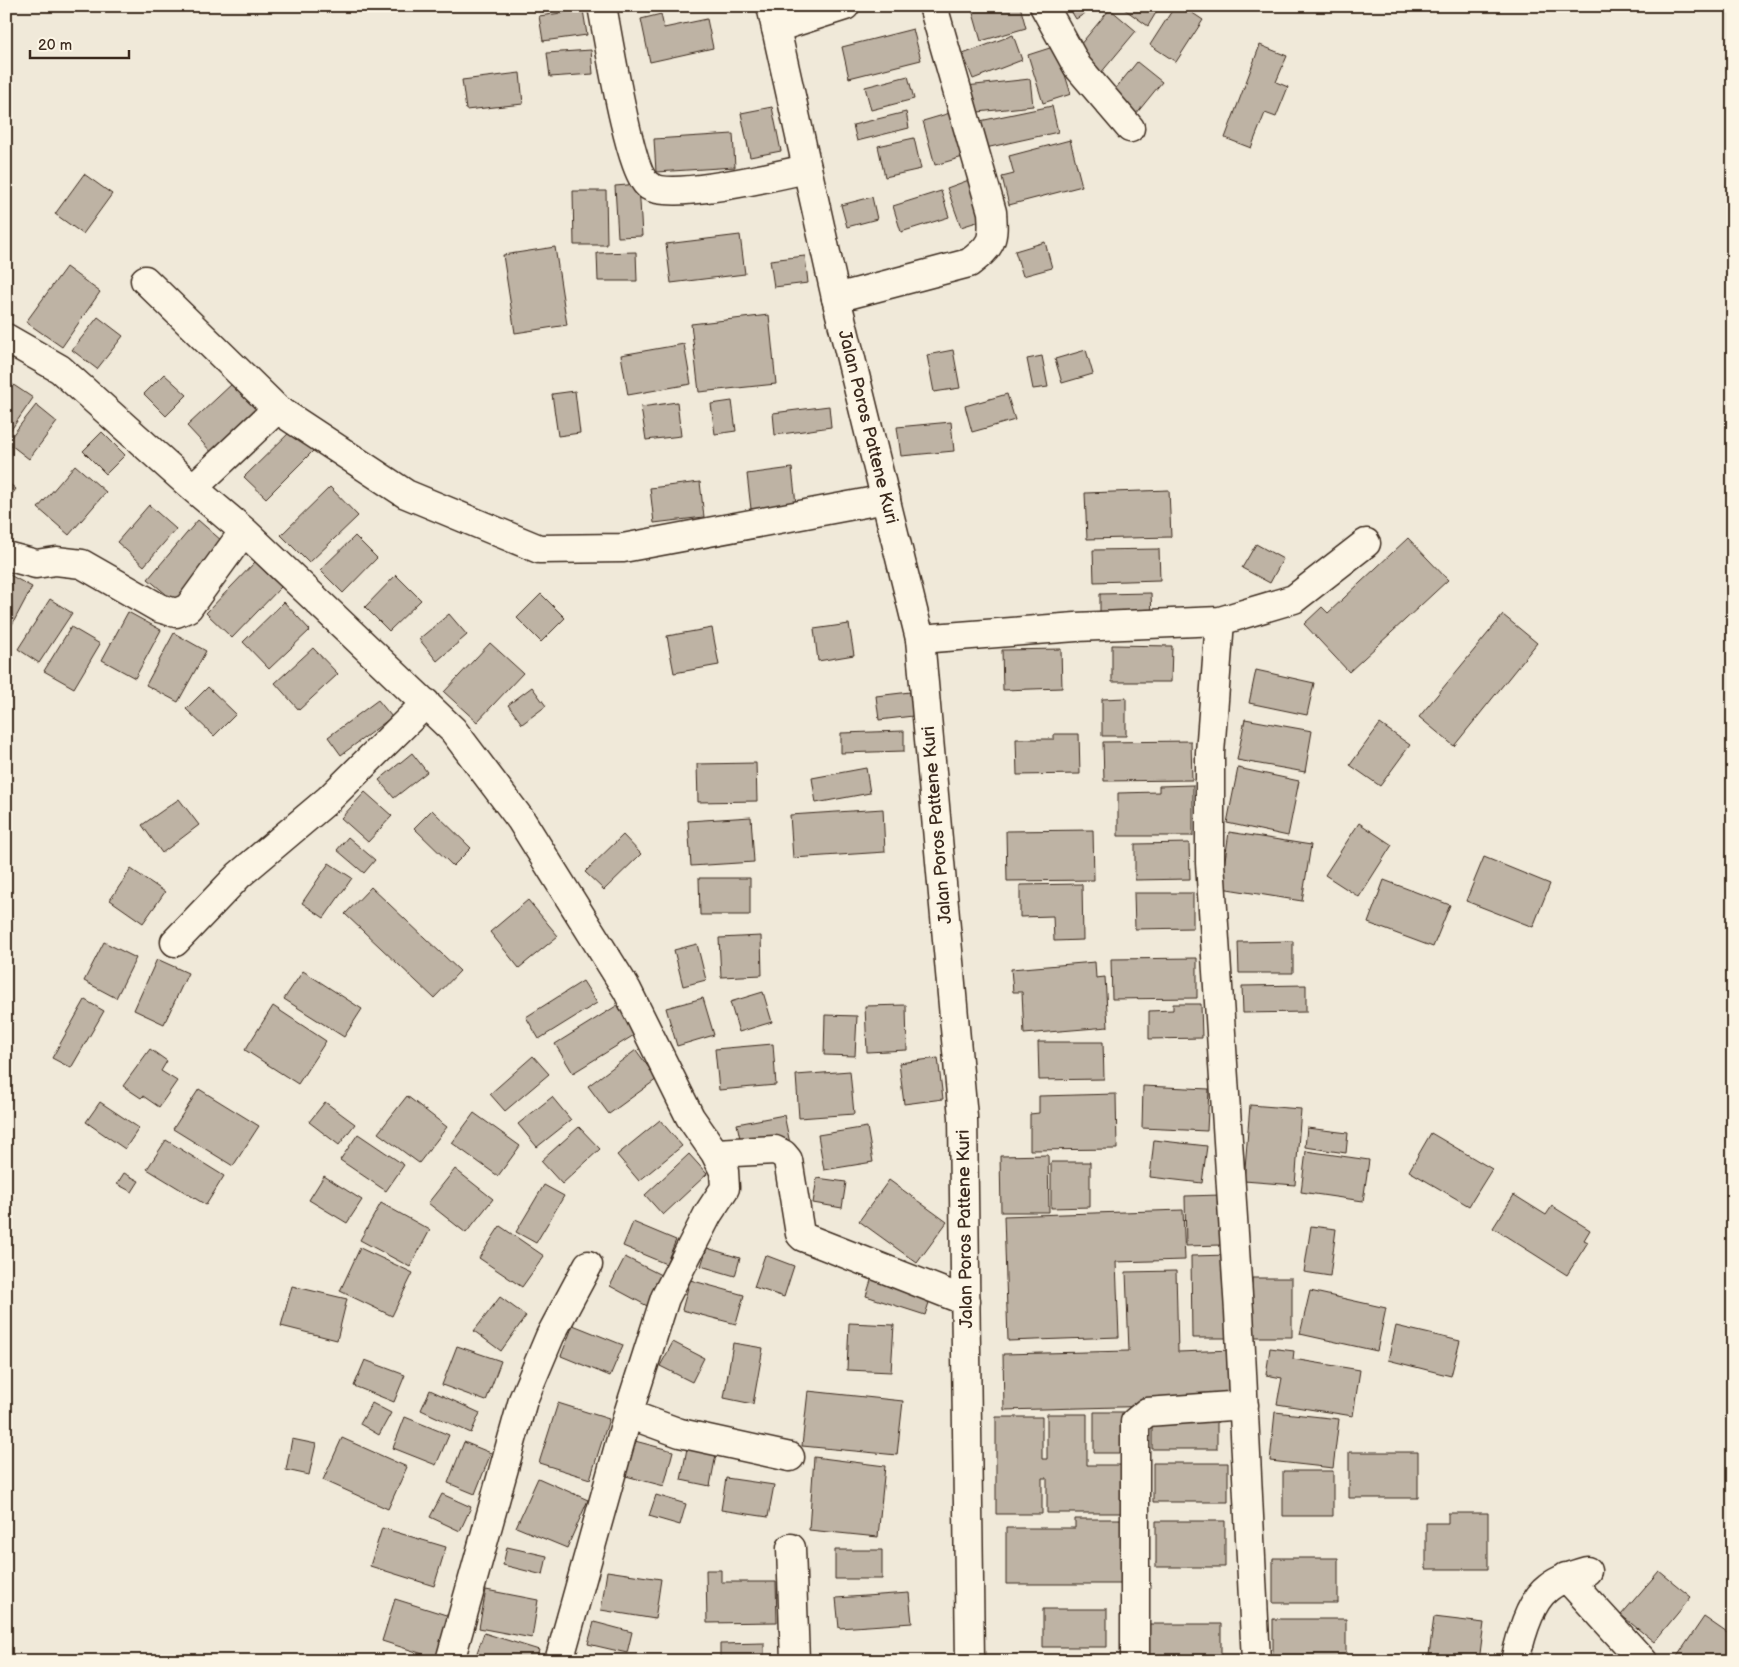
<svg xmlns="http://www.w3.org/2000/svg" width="1739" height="1667" font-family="'Balsamiq Sans',sans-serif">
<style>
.building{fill:#beb3a4;stroke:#3b2a1e}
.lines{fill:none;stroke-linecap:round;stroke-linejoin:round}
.street-casing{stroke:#3b2a1e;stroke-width:31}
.secondary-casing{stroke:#3b2a1e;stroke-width:31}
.street{stroke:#fcf5e5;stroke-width:28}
.secondary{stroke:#fcf5e5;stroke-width:28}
.labels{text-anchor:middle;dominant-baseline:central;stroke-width:4;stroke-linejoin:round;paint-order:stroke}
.street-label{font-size:18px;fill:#3b2a1e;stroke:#fcf5e5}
</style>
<rect width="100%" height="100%" fill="#f0e9d9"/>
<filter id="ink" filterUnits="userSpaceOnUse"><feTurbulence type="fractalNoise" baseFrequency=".02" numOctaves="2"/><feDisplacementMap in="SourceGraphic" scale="10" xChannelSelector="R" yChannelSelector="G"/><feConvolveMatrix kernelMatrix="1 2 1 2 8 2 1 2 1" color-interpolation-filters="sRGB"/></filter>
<g filter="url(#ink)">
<path class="building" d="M971,6H1020L1026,28L981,41Z
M1068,6H1097L1076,19Z
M1120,6H1160L1148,26Z
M1175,6H1182L1203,20L1176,62L1150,45Z
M1110,9L1136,31L1100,74L1074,52Z
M583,10L587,35L543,41L539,16Z
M661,14L664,28L707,19L713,48L650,62L641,19Z
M913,29L921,60L849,78L842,47Z
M1013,35L1022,60L973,79L963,54Z
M1260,45L1287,56L1276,82L1288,87L1276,117L1265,113L1251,148L1225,138Z
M1056,46L1071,94L1043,103L1028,55Z
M591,50L593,74L550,77L547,53Z
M1137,62L1162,82L1136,114L1111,94Z
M520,73L523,104L466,110L462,80Z
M908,76L914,99L871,110L865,87Z
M1030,79L1033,106L969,113L966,86Z
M1052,106L1058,132L981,149L975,122Z
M772,107L781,151L750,157L741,113Z
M906,112L909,128L857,141L853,125Z
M950,113L963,157L935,165L923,121Z
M733,134L735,167L656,172L654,139Z
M914,138L921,169L885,177L878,146Z
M1070,140L1082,186L1009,205L1002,177L1014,174L1009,156Z
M84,174L112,194L83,234L55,214Z
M969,180L983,220L961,227L947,188Z
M639,184L642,236L618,237L615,186Z
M573,191H606L607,245H574Z
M941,191L949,217L901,232L893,206Z
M872,197L877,219L847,227L841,205Z
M740,235L745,274L671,283L666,244Z
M1045,242L1052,268L1023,276L1015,251Z
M555,247L567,325L515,333L503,255Z
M636,252L637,281H598L597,253Z
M805,256L808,283L774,287L770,260Z
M66,267L100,292L62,347L26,322Z
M769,315L776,384L699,392L691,324Z
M98,317L123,336L97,369L72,350Z
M684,344L691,384L628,395L621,355Z
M953,350L960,388L934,392L927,355Z
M1086,350L1093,374L1062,383L1055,359Z
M1042,356L1048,387L1033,389L1027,359Z
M164,374L187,395L166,416L144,394Z
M6,380L33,398L6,437Z
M233,383L262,414L215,456L187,426Z
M575,391L580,433L558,436L552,394Z
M1007,394L1015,420L972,432L965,406Z
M732,401L736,431L715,434L711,404Z
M677,402L681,436L646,440L641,407Z
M36,405L57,422L29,459L7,442Z
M829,406L831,427L775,435L773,413Z
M951,422L954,451L901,456L897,427Z
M295,427L316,448L266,498L244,477Z
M102,432L125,455L106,474L83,451Z
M75,465L106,492L69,535L38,508Z
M792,468L796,504L751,509L747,474Z
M6,481L16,489L6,502Z
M700,482L704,517L654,523L650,488Z
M330,487L358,516L309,563L281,535Z
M1169,490L1171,537L1087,539L1085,493Z
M149,505L176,529L144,566L117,542Z
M198,520L230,548L179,605L148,579Z
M355,536L377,558L343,593L320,570Z
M1408,538L1448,580L1349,672L1304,624L1322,607L1328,613Z
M1256,544L1283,559L1270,583L1242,568Z
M1159,549L1160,580L1094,582L1093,550Z
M255,562L281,587L232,638L206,613Z
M6,573L32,587L6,636Z
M396,575L421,600L389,631L365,607Z
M1151,593L1152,617L1100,618V594Z
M541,594L565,618L541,642L517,618Z
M50,599L72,613L39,663L18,649Z
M284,602L310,630L269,669L243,642Z
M128,612L161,630L135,678L102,660Z
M449,614L467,635L437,661L419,639Z
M1503,615L1537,643L1454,746L1419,717Z
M849,624L854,655L818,661L814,629Z
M71,627L100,644L74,688L44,671Z
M712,628L719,665L674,673L667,636Z
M174,633L206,651L178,702L146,685Z
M490,643L523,673L477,722L444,692Z
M1112,645L1172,646L1171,682H1112Z
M313,648L338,674L299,710L275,683Z
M1061,649L1062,688L1003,690L1002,650Z
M1256,670L1314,683L1307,715L1249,703Z
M208,687L236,714L214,736L186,709Z
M532,687L546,706L522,724L508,705Z
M910,692L913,716L879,720L876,696Z
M1126,698V736H1102V699Z
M378,700L392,717L341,755L328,737Z
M1245,719L1312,731L1305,772L1237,760Z
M1380,724L1410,745L1380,786L1350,765Z
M904,731V751L841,753V733Z
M1054,734H1079L1080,774L1017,775L1016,739H1054Z
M1191,741L1192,780L1104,781L1103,742Z
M412,753L427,772L394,798L379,780Z
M756,763L757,801L698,802L697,764Z
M866,768L870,793L816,803L812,778Z
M1238,768L1299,781L1288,836L1227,823Z
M1193,785V836H1118V793L1159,792V786Z
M365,792L392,816L368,842L341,818Z
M179,799L199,825L162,853L142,825Z
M883,809L885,852L793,858L790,815Z
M432,810L471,848L453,866L414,828Z
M751,817L754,862L691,866L688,821Z
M1359,823L1392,845L1359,897L1325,875Z
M1093,830L1094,880L1007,881L1006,831Z
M1229,832L1311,845L1302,901L1221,888Z
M623,835L641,854L604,890L585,872Z
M348,837L375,860L364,873L337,850Z
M1189,843L1190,879L1135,880V844Z
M1484,857L1550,884L1533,927L1466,901Z
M329,863L352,878L324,918L302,903Z
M131,869L165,892L143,923L110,900Z
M699,878H750V915H700Z
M1384,880L1450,905L1433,947L1368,923Z
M1082,884L1083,940L1054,941L1053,916L1020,917V885Z
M371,887L460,971L434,998L345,914Z
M1134,893H1193V928L1135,929Z
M528,900L558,936L519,968L490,932Z
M761,936L762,975L721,977L719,938Z
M1293,941V973H1239L1238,942Z
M104,942L136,958L116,998L84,981Z
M697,944L706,980L683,986L674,950Z
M1197,958V998L1112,999L1111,959Z
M157,959L188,973L164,1024L134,1010Z
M1095,962L1096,978L1105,977L1108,1027L1024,1034L1022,992H1013L1011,969Z
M303,971L362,1009L344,1037L284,999Z
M583,981L597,1003L539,1039L526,1017Z
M1306,985V1012L1243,1013L1242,986Z
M763,992L772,1022L739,1032L730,1002Z
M703,998L714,1035L677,1046L666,1008Z
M85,1000L104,1011L71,1068L52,1058Z
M621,1003L639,1032L573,1073L555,1044Z
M1173,1004H1201L1202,1038L1149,1039V1011L1173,1010Z
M906,1005L907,1050L867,1052L865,1006Z
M273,1006L326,1041L298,1084L245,1050Z
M825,1015L857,1016L855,1056L824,1055Z
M1038,1042H1103L1104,1079L1039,1080Z
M773,1044L776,1085L719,1090L715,1049Z
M150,1049L167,1061L161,1071L177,1081L159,1107L143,1096L141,1098L123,1086Z
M636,1050L657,1079L609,1114L588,1086Z
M533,1056L549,1074L505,1111L490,1094Z
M938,1058L943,1099L904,1104L899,1063Z
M850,1071L854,1114L799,1118L796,1075Z
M1143,1086L1209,1089L1207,1131L1142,1128Z
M199,1089L259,1126L233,1166L173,1129Z
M1116,1094L1117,1149L1030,1150V1114L1039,1113V1096Z
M407,1096L447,1127L419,1163L378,1133Z
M552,1097L571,1120L537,1147L518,1124Z
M100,1102L139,1128L125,1149L86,1122Z
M325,1102L355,1124L339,1145L309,1122Z
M1250,1105L1301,1109L1295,1185L1244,1181Z
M474,1113L520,1146L498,1176L452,1143Z
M784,1115L791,1148L744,1158L737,1124Z
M660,1120L682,1146L639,1181L617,1155Z
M579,1127L600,1149L562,1184L541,1161Z
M867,1127L873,1162L824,1170L818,1135Z
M1307,1128L1348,1133L1346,1153L1305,1147Z
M1431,1133L1492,1169L1469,1206L1409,1171Z
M358,1134L404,1165L386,1191L340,1160Z
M166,1140L224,1176L206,1205L147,1169Z
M1154,1140L1207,1146L1202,1183L1150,1177Z
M1306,1151L1369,1160L1363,1201L1301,1192Z
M689,1154L707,1174L663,1215L645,1195Z
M1048,1155L1049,1212H1001L1000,1156Z
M1051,1162H1090V1207L1051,1208Z
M455,1169L493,1199L466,1233L428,1203Z
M124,1173L139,1181L132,1192L117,1184Z
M324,1176L362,1200L347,1223L309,1200Z
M817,1178L846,1182L842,1208L813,1203Z
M889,1180L947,1222L917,1263L859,1221Z
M544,1185L564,1196L536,1243L516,1232Z
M1221,1195L1222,1245L1186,1246L1185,1196Z
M1514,1195L1546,1215L1552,1206L1590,1230L1584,1240L1588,1242L1567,1275L1493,1228Z
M381,1203L430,1230L410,1267L360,1240Z
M1183,1210L1185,1260L1116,1262L1119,1337L1008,1341L1004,1216Z
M633,1222L676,1240L666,1264L623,1246Z
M500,1226L544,1256L522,1287L479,1258Z
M1311,1226L1336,1229L1330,1276L1304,1272Z
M360,1248L413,1273L392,1316L340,1291Z
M707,1248L740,1258L735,1276L701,1266Z
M765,1255L794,1266L784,1297L754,1287Z
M1229,1255L1231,1338H1192L1191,1256Z
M625,1257L667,1278L651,1308L610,1286Z
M875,1268L934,1287L925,1315L866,1296Z
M1176,1271L1178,1352L1233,1350L1234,1404L1004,1410L1003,1354L1129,1351L1126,1272Z
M1252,1278H1292V1337H1252Z
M690,1280L744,1295L736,1324L682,1310Z
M292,1286L347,1299L337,1340L281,1326Z
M1310,1291L1386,1308L1377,1351L1300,1334Z
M500,1297L526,1316L501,1351L474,1331Z
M849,1323L894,1325L891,1372L847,1370Z
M573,1325L623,1345L610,1376L561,1356Z
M1396,1326L1460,1341L1451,1376L1388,1360Z
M673,1342L704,1358L692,1382L660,1366Z
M733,1343L763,1348L753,1404L724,1398Z
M457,1346L501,1361L486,1401L442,1385Z
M1270,1348L1294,1351L1293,1359L1360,1370L1353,1416L1277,1404L1282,1378L1266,1375Z
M365,1360L405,1375L394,1402L354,1386Z
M430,1390L480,1413L471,1433L421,1410Z
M808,1391L903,1401L897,1455L802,1446Z
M372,1403L391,1413L379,1435L360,1424Z
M558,1403L609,1419L590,1479L539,1463Z
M1217,1409V1449H1152V1413Z
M1094,1412H1125V1453H1094Z
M1275,1412L1339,1419L1333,1468L1270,1461Z
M1047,1414H1087V1465H1126V1513H1047V1478H1042V1514H996V1417H1042V1459H1047Z
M405,1417L449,1435L436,1465L393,1448Z
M692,1422L721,1428L710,1486L681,1480Z
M342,1438L407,1467L388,1509L323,1480Z
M292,1439L316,1444L309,1475L286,1470Z
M631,1440L673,1451L664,1486L622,1475Z
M464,1442L491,1453L475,1494L448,1483Z
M1349,1452H1418V1498H1349Z
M814,1457L885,1466L878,1537L809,1530Z
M1153,1463H1228V1502H1153Z
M1283,1471H1333V1516H1283Z
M538,1478L588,1500L567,1548L516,1527Z
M726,1478L774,1485L768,1517L721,1510Z
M442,1494L471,1507L460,1531L430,1517Z
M656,1495L686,1504L680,1525L649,1516Z
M1448,1513H1488V1569H1426V1523H1448Z
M1075,1519H1125V1584H1006V1528H1075Z
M1156,1521H1225V1567H1156Z
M382,1528L446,1547L434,1586L370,1566Z
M507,1547L547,1556L543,1575L503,1565Z
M835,1550H882V1579H835Z
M1273,1558H1338V1603H1273Z
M706,1570H721V1582H776L777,1622L707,1623Z
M607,1571L661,1579L655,1619L601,1610Z
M1659,1571L1691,1597L1654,1642L1621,1615Z
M486,1590L538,1600L532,1638L479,1628Z
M909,1593L912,1623L839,1628L836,1598Z
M395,1599L459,1619L445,1661L382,1641Z
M1043,1609H1107V1647H1043Z
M1434,1617L1484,1623L1479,1661L1429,1655Z
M1704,1617L1733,1637V1647L1724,1661H1674Z
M1273,1619H1346V1661H1273Z
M594,1622L632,1632L627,1653L588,1644Z
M1142,1624H1221V1661H1142Z
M484,1633L539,1650L536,1661H474Z
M764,1643V1661H720V1644Z
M584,1654L616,1660L583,1661Z"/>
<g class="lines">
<defs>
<path id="street" d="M602,6C608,36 629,173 649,186C672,201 777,175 807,169
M1044,6L1077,66L1130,128
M776,28L845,6
M145,280L277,409L406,494L539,549L623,548L886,499
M836,298L969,263C993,245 994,240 992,212L933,6
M6,338L60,369L193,488
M277,409L193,488L244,531L453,730L521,820L627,990L690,1117L715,1153L724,1171L725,1188L708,1214L665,1298L628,1414L559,1661
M6,556L36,564L56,561L82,564L159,608L176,613L188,608L244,531
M1220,621L1210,753V863L1239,1311L1256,1661
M920,639L1076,627L1220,621L1294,599L1366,543
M175,942L239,875L329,799L426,703
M715,1153L775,1150L783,1154L788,1160L800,1234L803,1237L966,1301
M628,1414L680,1433L790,1457
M791,1548L795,1661
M1566,1577L1643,1661
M450,1661L523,1400L550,1336L588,1265
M1135,1661V1422L1147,1412L1244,1405
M1515,1661C1520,1639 1529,1602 1548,1588C1559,1579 1573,1575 1587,1571"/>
<path id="secondary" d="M771,6L836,298L920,639L963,1117L970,1661"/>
</defs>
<use href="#street" class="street-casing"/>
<use href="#secondary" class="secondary-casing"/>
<use href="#street" class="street"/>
<use href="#secondary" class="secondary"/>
</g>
</g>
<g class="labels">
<g class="street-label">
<text transform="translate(868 427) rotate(76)">Jalan Poros Pattene Kuri</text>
<text transform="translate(937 825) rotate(-95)">Jalan Poros Pattene Kuri</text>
<text transform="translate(965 1229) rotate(-91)">Jalan Poros Pattene Kuri</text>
</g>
</g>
<rect width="1739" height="1667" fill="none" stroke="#fcf5e5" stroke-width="25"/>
<rect x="12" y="12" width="1714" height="1642" fill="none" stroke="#3b2a1e" stroke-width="2" filter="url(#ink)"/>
<path d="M30 50v8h99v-8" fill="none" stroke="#3b2a1e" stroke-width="2.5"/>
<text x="38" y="50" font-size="15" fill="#3b2a1e" stroke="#fcf5e5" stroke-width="4" paint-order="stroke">20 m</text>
</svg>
